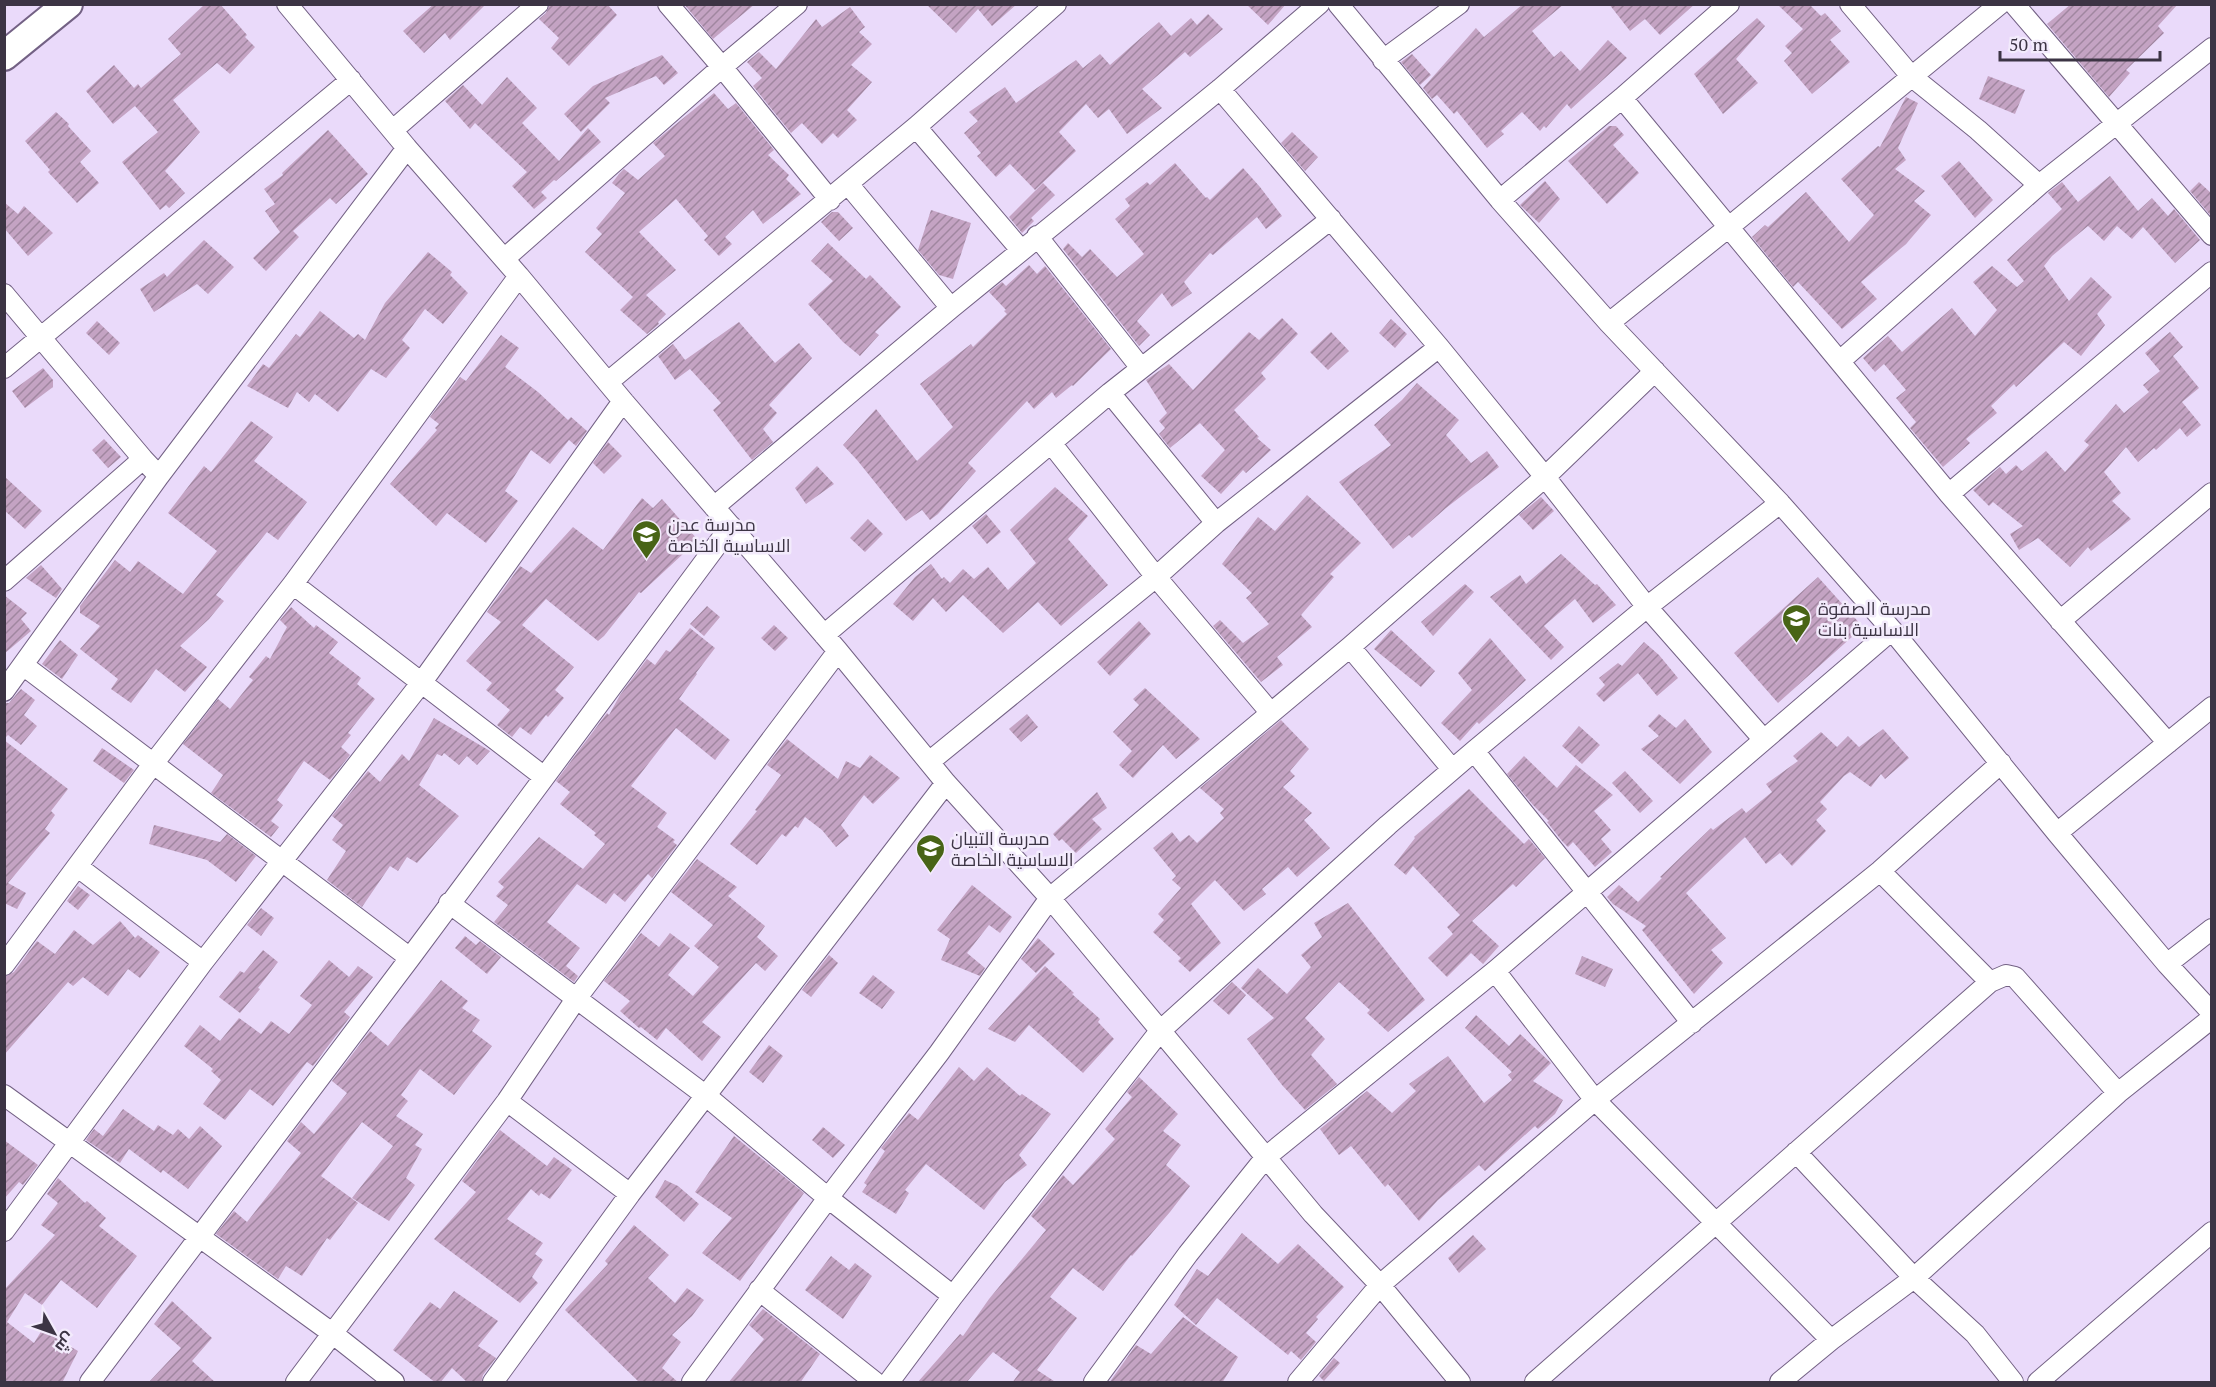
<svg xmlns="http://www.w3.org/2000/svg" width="2216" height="1387" font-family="'PT Serif',Cairo,serif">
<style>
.building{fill:url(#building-hatch)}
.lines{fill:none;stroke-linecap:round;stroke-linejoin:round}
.street-casing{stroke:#736184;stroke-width:22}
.secondary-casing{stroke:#736184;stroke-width:32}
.street{stroke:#fff;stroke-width:20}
.secondary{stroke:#fff;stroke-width:28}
.labels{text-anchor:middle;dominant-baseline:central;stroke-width:5;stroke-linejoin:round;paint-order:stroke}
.poi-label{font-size:18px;fill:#3c3444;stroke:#f3ebfc;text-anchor:start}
</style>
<defs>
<pattern id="building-hatch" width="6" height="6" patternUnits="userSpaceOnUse" patternTransform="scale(1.5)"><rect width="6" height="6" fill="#c4a3c3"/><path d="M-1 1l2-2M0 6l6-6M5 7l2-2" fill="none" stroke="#a086a0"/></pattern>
</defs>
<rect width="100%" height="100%" fill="#eadafa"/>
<path class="building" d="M205,4H220L247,35L245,37L255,47L230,74L217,63L173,100L200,132L165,171L185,193L169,208L166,205L160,210L122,162L158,132L135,106L113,124L86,91L114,65L134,88L138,84L141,88L181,54L168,39Z
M434,4H486L450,40L445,33L424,53L403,31Z
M550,4H607L617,15L569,66L551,48L559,38L539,19L546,13Z
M684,4H755L713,39Z
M926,4H1017L992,26L978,9L956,33Z
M1246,4H1286L1268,25Z
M1523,4H1564L1532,31L1554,57L1561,51L1580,71L1608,40L1627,58L1571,109L1567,104L1546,128L1544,126L1540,131L1522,112L1501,131L1504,134L1487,148L1457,111L1454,114L1437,95L1432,99L1423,88L1476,28L1484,37Z
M1609,4H1695L1660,35L1645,19L1630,31Z
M1777,4H1809L1821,16L1825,13L1841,31L1830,40L1850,62L1812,94L1784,61L1792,53L1785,46L1803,29Z
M2071,4H2178L2158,26L2164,33L2126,70L2130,73L2109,97L2047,24Z
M850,7L865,27L859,32L872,44L851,65L872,82L847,110L857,120L838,138L833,133L822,144L802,123L791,133L753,86L762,78L747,62L759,52L776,69L816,19L822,27Z
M1208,14L1223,29L1190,57L1185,52L1142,89L1162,108L1127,134L1109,109L1098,118L1086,104L1059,132L1076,151L1035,190L1010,164L996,177L977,156L981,153L964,133L978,121L969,112L1005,87L1016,103L1076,60L1083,68L1100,54L1110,65L1159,22L1171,36L1191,18L1197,25Z
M1757,18L1765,26L1736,59L1758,83L1723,114L1694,74Z
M1412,54L1431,75L1420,85L1401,62Z
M662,55L678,73L664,85L656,76L605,98L610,103L581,132L564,114L593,86Z
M1988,76L2025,90L2015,114L1979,99Z
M507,77L537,108L522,123L559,161L588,128L601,142L556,181L554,180L541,192L547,198L534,209L512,186L527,172L475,123L470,129L445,101L463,85L482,105Z
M714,93L728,109L736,103L774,150L768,155L789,175L786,179L801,194L763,224L753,210L725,237L732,244L719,256L704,240L708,236L676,199L639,232L676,270L646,295L666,314L658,322L659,324L647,334L620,310L633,297L585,252L602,234L596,228L625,193L612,183L619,174L624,169L638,180L665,156L653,143Z
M1906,97L1918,103L1898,148L1906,160L1895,169L1925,191L1914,201L1931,215L1906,244L1861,282L1877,299L1842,329L1798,282L1793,287L1752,237L1765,225L1768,227L1806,192L1849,242L1874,215L1841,179L1878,146L1880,147Z
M56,112L69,124L68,126L91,151L80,162L99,183L77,203L48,172L50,170L25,141Z
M1609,126H1616L1624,135L1613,145L1639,173L1607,204L1568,161Z
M328,130L368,174L336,204L330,198L293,231L299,237L266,271L253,258L280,232L265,211L275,204L264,189L283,175L282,173Z
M1292,132L1318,157L1305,171L1281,143Z
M1959,161L1993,200L1975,218L1941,176Z
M1175,163L1206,198L1207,197L1210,200L1243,168L1260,187L1282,216L1266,229L1257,217L1213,255L1210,253L1184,282L1192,293L1172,307L1162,293L1137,321L1150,335L1139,346L1063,249L1068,243L1082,257L1090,249L1117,277L1144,254L1115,219L1130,206L1125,199L1147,182L1150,185Z
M2110,176L2138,211L2152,198L2168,216L2174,209L2200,240L2175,263L2143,227L2132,239L2117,226L2104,241L2088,226L2052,256L2044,266L2069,301L2091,277L2112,297L2097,314L2105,325L2081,356L2064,342L2016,387L2014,384L1991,406L1997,413L1966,439L1970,443L1943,467L1910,428L1916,422L1896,398L1906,390L1884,364L1875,372L1863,358L1888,336L1902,352L1952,308L1975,336L1997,310L1973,282L1992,266L2017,287L2024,281L2007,260L2062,209L2048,193L2062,182L2078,202Z
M1545,181L1560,199L1539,223L1520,205Z
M2199,182L2211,193V216L2190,191Z
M1043,183L1055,195L1031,218L1034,221L1022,233L1009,217Z
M4,202L18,214L24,206L53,233L28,256L4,228Z
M931,210L971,223L953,279L939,275L918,250Z
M832,212H838L853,228L839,241L821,222Z
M204,240L234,267L208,294L197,284L154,312L140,289L164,273L167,277Z
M828,243L866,279L870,275L901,307L875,332L879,335L860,356L843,342L808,304L833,281L811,261Z
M428,252L452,272L450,275L468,293L443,324L425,309L402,340L410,348L386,378L371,369L338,412L315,394L309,402L297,392L288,408L247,386L263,364L269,368L296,334L300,337L320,311L354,338L358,334L365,340L385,303Z
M1029,265L1037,274L1045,266L1111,349L1073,386L1072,385L1056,398L1052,392L1034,409L1027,401L968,463L976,471L938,514L930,520L922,510L906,521L857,460L843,445L876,409L917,461L953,427L920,384L971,344L973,347L1007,314L1004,311L1006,310L989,292L1002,282L1006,286Z
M1282,318L1298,334L1261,373L1266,379L1234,410L1259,437L1257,438L1271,450L1246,473L1243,470L1221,494L1201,476L1225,450L1200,423L1170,448L1159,434L1165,428L1159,421L1167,413L1146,380L1169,364L1193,390L1249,332L1259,340Z
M1391,319L1407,334L1395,348L1379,333Z
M97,321L120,343L109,355L86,333Z
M739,322L775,363L799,343L812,358L769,405L777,413L763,429L773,442L752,460L713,410L721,403L690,369L675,380L658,356L673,344L685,360Z
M1331,332L1349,351L1328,370L1310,352Z
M2170,332L2183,347L2173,356L2199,388L2182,402L2201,425L2187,437L2180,428L2156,450L2154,448L2138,462L2126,447L2104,472L2121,493L2112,501L2131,519L2091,551L2088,547L2070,567L2038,538L2019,550L2010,534L2023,526L1993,502L1989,506L1973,490L2000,467L2006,474L2016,465L2022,471L2046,451L2065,472L2089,445L2084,441L2116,404L2124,413L2149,392L2143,385L2160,371L2145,353Z
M501,335L519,348L505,367L538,392L568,420L571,417L587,431L576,446L569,440L550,464L531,450L505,491L518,501L486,543L447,513L436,526L390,484L437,430L435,428L439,424L430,417L460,377L466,381Z
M43,368L53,380V387L25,408L12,391Z
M1417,383L1459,420L1446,435L1471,463L1487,451L1499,467L1446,508L1412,538L1409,535L1393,549L1339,482L1391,445L1374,425L1402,400Z
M251,421L273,437L254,461L307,502L278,540L267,532L216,595L224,601L209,619L180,646L207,667L185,692L156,669L131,703L111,689L118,679L80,649L100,626L80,613V606L115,560L130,572L138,561L183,594L217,551L168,513L204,466L211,472Z
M104,439L121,457L108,468L92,450Z
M608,442L622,456L604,474L593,463Z
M817,466L834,484L806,504L795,488Z
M4,476L42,511L25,529L4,510Z
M1055,487L1088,516L1068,539L1108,585L1061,626L1038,602L1003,633L963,595L946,612L933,598L913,621L893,604L915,577L931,564L942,579L944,577L950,583L963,569L974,579L988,567L1008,590L1036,563L1010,530Z
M1307,495L1361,543L1330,574L1334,577L1301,615L1312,627L1277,657L1283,665L1261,682L1213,626L1220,620L1243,643L1269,624L1246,598L1252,593L1222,564L1258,517L1275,531Z
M1541,497L1554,511L1533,530L1519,515Z
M642,498L653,508L662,499L698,540L641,593L639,592L604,636L598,641L546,599L522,625L574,667L555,690L564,698L548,717L546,715L531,735L520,727L512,737L497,725L510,710L486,690L492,683L466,661L501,622L487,612L520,566L531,573L573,527L603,550Z
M986,514L1001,532L987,544L972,526Z
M868,519L883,534L865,552L850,538Z
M1561,554L1595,585L1597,584L1616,605L1593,623L1575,599L1544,626L1564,647L1551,660L1490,597L1520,575L1526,584Z
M41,565L62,589L56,598L26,578Z
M1818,577L1863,627L1778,703L1734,653Z
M1465,584L1474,592L1433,636L1421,622Z
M4,595L27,613L21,619L31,631L4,654Z
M707,606L720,617L704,636L690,624Z
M291,607L314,628L316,625L338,642L329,653L361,678L357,684L375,699L348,733L351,735L341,747L350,755L330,780L304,761L277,800L283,805L271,821L279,827L271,837L211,793L223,775L183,744L218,699L230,709L253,680L249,677L266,656L270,659L287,627L280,620Z
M1139,621L1151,634L1110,676L1097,662Z
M774,625L788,638L775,651L761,638Z
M690,628L715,648L696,673L697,674L679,699L730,740L715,760L676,728L631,786L667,813L657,827L675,840L673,842L677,845L652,878L648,874L625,902L614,893L606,904L577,884L547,922L580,948L566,966L578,976L574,982L494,922L508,905L496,896L504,887L498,882L539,837L583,869L605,844L594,835L596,833L560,804L570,792L556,781L607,713L609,715L620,695L647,659L655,665L666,650L670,652Z
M1391,630L1435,671L1421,687L1374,649Z
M1490,638L1526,680L1479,724L1477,722L1460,741L1441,723L1472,690L1458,673Z
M60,640L78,655L62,679L42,664Z
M1644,642L1659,655L1678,678L1657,696L1638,673L1604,702L1596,694L1605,685L1599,678L1618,663L1622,666Z
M1145,688L1200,739L1176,759L1163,745L1133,778L1119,765L1132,751L1113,732L1139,705L1133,699Z
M21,689L35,700L24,715L37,726L21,745L8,735L4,739V703H9Z
M1027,714L1038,727L1021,742L1009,729Z
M1659,714L1676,728L1685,719L1712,752L1680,784L1641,749L1659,736L1648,726Z
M434,718L490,751L477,765L467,756L459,765L444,753L442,756L437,754L419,785L459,816L417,863L407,857L398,871L390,866L362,907L327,880L346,851L332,840L343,825L332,816L368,771L380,782L402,754L409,761Z
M1281,720L1309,749L1290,771L1295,776L1283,787L1312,813L1304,820L1330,848L1297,877L1288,867L1262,889L1266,894L1244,911L1215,880L1191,904L1221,943L1190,972L1178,961L1181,958L1153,932L1164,920L1158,914L1181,888L1172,880L1176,876L1153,848L1172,832L1180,842L1189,835L1197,843L1224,818L1220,813L1224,809L1200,788Z
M1579,726L1600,745L1582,764L1562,746Z
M1883,729L1909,758L1885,779L1881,774L1871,787L1850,772L1844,776L1820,802L1827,809L1816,820L1826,831L1792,866L1780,853L1766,864L1745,837L1686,893L1726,938L1711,950L1723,963L1694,994L1642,930L1646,926L1613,904L1607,897L1619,885L1638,902L1662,878L1660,877L1711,828L1713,830L1742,808L1746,813L1772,792L1766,784L1798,761L1793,756L1821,732L1837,747L1848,736L1859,747Z
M787,739L838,779L846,761L860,768L870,755L900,778L873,804L864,795L841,825L849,836L836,847L822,830L805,817L798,828L795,826L786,837L782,834L757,865L730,844L757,811L755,810L781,775L767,765Z
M4,740L68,789L51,811L55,815L45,829L50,833L8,883L26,893L17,909L4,903Z
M102,748L134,770L124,783L93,761Z
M1524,756L1557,788L1576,765L1613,795L1594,811L1611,830L1601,839L1612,852L1595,867L1573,842L1568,847L1562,841L1547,822L1549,821L1533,805L1507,774Z
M1625,771L1653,801L1640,813L1612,783Z
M1469,789L1524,844L1529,839L1545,858L1516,887L1513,884L1472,921L1499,946L1483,964L1471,953L1447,977L1428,958L1453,934L1447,927L1460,915L1413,866L1406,875L1394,865L1415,838L1414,837Z
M1097,792L1107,808L1092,819L1102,829L1076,853L1062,839L1059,841L1053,834Z
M154,825L220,842L227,834L256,856L236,882L207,860L149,844Z
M697,859L737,887L728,896L765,926L757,937L778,956L765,971L756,963L702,1022L721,1037L702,1061L666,1028L657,1040L641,1027L639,1028L620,1011L630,1001L604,981L641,933L659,947L670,933L690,948L668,975L693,996L719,967L694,946L713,925L671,892Z
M972,885L1012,917L1000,933L989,925L967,953L985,968L980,976L941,960L950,939L937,930Z
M78,886L90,895L78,910L67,901Z
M1348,903L1425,1000L1388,1032L1367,1013L1370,1010L1339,982L1305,1018L1325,1039L1311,1055L1337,1084L1305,1110L1282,1085L1247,1039L1274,1018L1241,988L1258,968L1287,994L1311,967L1301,955L1322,937L1314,923Z
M261,908L274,918L261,936L247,925Z
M120,921L135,938L138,935L160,952L140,978L128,969L108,996L83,977L73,986L68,982L4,1055V977L14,972L37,941L55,954L74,930L93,945Z
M465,936L476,945L480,941L501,957L487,974L455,948Z
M1038,938L1055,954L1036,973L1021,959Z
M263,950L278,962L258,988L260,989L240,1013L219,997L240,971L244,973Z
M829,955L838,963L811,997L802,990Z
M1582,956L1613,969L1605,987L1575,974Z
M329,960L349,977L358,966L373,977L344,1012L350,1017L313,1066L307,1062L273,1106L250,1089L225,1120L203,1104L221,1080L211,1071L213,1069L184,1046L200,1025L220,1041L239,1018L261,1034L271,1021L289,1034L312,1005L300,996Z
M1045,966L1074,993L1072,994L1100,1019L1098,1022L1114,1039L1083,1073L1029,1025L1015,1042L988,1029Z
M873,975L895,992L882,1009L859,993Z
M441,980L468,1001L462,1008L480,1020L472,1031L492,1046L454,1095L420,1069L401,1095L408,1101L396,1116L423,1134L415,1145L422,1149L406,1178L415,1185L389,1221L352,1198L393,1146L362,1122L321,1176L358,1203L330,1240L327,1238L302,1276L286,1266L278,1279L216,1234L234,1211L247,1222L301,1153L287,1141L301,1122L314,1134L347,1093L332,1081L370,1031L388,1046Z
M1232,982L1246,995L1229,1015L1213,1001Z
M1476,1015L1509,1046L1520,1034L1551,1063L1533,1081L1563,1100L1555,1114L1538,1129L1535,1126L1485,1171L1479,1165L1438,1200L1419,1221L1388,1184L1385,1187L1351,1146L1339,1155L1320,1129L1367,1091L1392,1113L1416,1091L1409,1084L1448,1056L1484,1103L1512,1080L1508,1075L1512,1072L1465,1028Z
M769,1045L783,1056L763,1083L749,1072Z
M959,1067L974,1081L987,1067L1020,1096L1022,1094L1051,1114L1019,1155L1027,1165L1005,1182L984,1210L926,1164L905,1190L909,1193L896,1214L862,1192L867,1185L864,1183L885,1151L881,1148L909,1113L918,1120Z
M1139,1077L1178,1114L1163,1131L1181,1145L1166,1165L1190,1186L1170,1212L1132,1256L1131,1255L1103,1291L1073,1268L1050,1297L1077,1318L1037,1370L1057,1383H1012L1020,1372L993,1352L966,1383H917L960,1334L963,1336L989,1299L1046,1230L1031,1216L1063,1175L1073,1185L1115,1139L1105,1129L1132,1097L1127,1092Z
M123,1109L154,1131L158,1125L173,1135L178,1129L189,1139L200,1126L222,1146L188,1189L163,1170L161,1173L129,1149L120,1163L86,1140L94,1129L103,1136Z
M823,1127L845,1145L833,1158L812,1140Z
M500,1130L547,1166L554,1157L572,1170L550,1199L541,1193L539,1196L531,1189L507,1219L543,1243L535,1254L543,1260L532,1277L538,1283L520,1303L434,1239L476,1192L462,1181Z
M734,1136L804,1193L740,1281L702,1253L732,1218L695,1192Z
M4,1140L38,1165L23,1185L19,1182L4,1199Z
M58,1178L85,1203L87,1201L106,1218L99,1226L137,1256L97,1308L61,1280L42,1305L25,1293L7,1322L34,1343L42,1330L78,1351L62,1383H4V1290L55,1235L41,1225L58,1203L47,1194Z
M665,1180L678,1186L699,1204L684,1222L655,1197Z
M634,1225L669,1255L648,1278L675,1303L687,1288L704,1300L692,1316L672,1335L681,1342L662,1368L679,1383H640L565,1310L608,1264L605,1261Z
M1242,1233L1278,1264L1298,1244L1344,1287L1316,1317L1318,1319L1306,1333L1316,1342L1301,1360L1291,1351L1288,1355L1217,1298L1196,1325L1174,1305L1197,1269L1208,1276Z
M1473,1235L1486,1249L1459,1273L1448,1258Z
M831,1256L849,1270L855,1263L872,1276L843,1319L805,1290Z
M454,1291L498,1321L478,1346L496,1358L483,1375L481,1383H468L452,1368L440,1383H436L393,1350L430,1302L440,1309Z
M172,1301L212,1338L192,1361L216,1383H148L181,1348L154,1324Z
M763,1309L820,1354L800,1383H728L764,1339L749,1325Z
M1183,1317L1238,1357L1222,1383H1109L1136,1345L1151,1354Z
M1334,1358L1340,1363L1324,1381L1319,1376Z"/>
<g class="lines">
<defs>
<path id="street" d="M287,4L407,148L519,276L623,401L838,651L946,783L1050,898L1313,1214L1380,1285L1460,1382
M668,4L722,67L830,200
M1338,4L1500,200L1609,323L1780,503L1892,630L2057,833L2167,964L2212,1013
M1850,4L1911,76L1978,130L2039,185
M2014,4L2212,235
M1383,60L1459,4
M1220,89L1439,347L1545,477L1647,607L1764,740
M1622,98L1949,494L2168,743
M916,127L1021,250
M393,130L538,4
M848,184L951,308
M1500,200L1622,98L1729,4
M1037,236L1141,368
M504,259L722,67L797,4
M4,294L143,459L159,476
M1609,323L1729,227L2000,4
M1840,361L2039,185L2212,48
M4,368L351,80
M608,382L916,127L1056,4
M1110,393L1216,523
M1051,443L1156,577L1270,712
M1949,494L2212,272
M714,507L951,308L1220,89L1319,4
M4,581L143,459
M293,584L543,776
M2060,621L2212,493
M824,635L1110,393L1331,219
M1350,647L1452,769
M23,665L410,958
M4,691L159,476L407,148
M1474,751L1692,1023
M929,762L1156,577L1216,523L1439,347
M2057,833L2212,707
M78,867L203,962
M1880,871L1990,982L2006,975L2015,977L2118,1093
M449,903L705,1095L828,1198L953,1296
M2167,964L2212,929
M4,965L153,764L293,584L519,276
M1495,971L1595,1100L1831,1340
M4,1095L332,1333L394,1382
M507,1101L630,1194
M1796,1152L1914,1278L1975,1334L2013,1382
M4,1231L203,962L422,682L623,401
M759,1290L875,1382
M90,1382L410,958L731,526
M296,1382L507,1101L576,999L838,651
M493,1382L630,1194L946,783
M692,1382L828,1198L939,1053L1050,898L1350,647L1545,477L1655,371
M889,1382L953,1296L1160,1031L1388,825L1474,751L1647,607L1780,503
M1094,1382L1188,1254L1266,1157L1495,971L1892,630
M1298,1382L1380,1285L1595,1100L1880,871L2001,763
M1535,1382L1990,982
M1780,1382L1831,1340L1914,1278L2118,1093L2212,1018
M2038,1382L2212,1232"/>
<path id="secondary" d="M4,56L68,4"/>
</defs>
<use href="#street" class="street-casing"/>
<use href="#secondary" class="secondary-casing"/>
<use href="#street" class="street"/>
<use href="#secondary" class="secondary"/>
</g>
<defs>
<symbol id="school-pin" viewBox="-11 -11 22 30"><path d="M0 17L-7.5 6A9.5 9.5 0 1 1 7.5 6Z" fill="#486416" stroke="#f3ebfc"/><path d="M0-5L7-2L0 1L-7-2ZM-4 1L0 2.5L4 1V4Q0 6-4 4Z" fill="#fff"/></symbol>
</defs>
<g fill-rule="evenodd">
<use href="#school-pin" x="630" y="518" width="33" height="45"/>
<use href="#school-pin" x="1780" y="602" width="33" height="45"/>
<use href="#school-pin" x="914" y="832" width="33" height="45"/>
</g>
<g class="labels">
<g class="poi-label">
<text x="668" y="524">مدرسة عدن<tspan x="668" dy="21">الاساسية الخاصة</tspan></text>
<text x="1818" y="608">مدرسة الصفوة<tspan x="1818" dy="21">الاساسية بنات</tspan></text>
<text x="951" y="838">مدرسة التبيان<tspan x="951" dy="21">الاساسية الخاصة</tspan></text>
</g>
</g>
<rect width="2216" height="1387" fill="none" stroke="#3c3444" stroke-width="12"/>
<g transform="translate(54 1333) rotate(130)" stroke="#f3ebfc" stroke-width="4.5" paint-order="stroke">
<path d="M0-4.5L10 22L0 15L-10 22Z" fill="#3c3444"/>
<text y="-9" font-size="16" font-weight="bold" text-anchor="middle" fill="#3c3444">ش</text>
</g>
<path d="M2000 51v9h160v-9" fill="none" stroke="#3c3444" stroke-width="3"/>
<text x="2009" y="51" font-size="18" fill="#3c3444" stroke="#f3ebfc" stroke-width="4.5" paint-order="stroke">50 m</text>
</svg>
